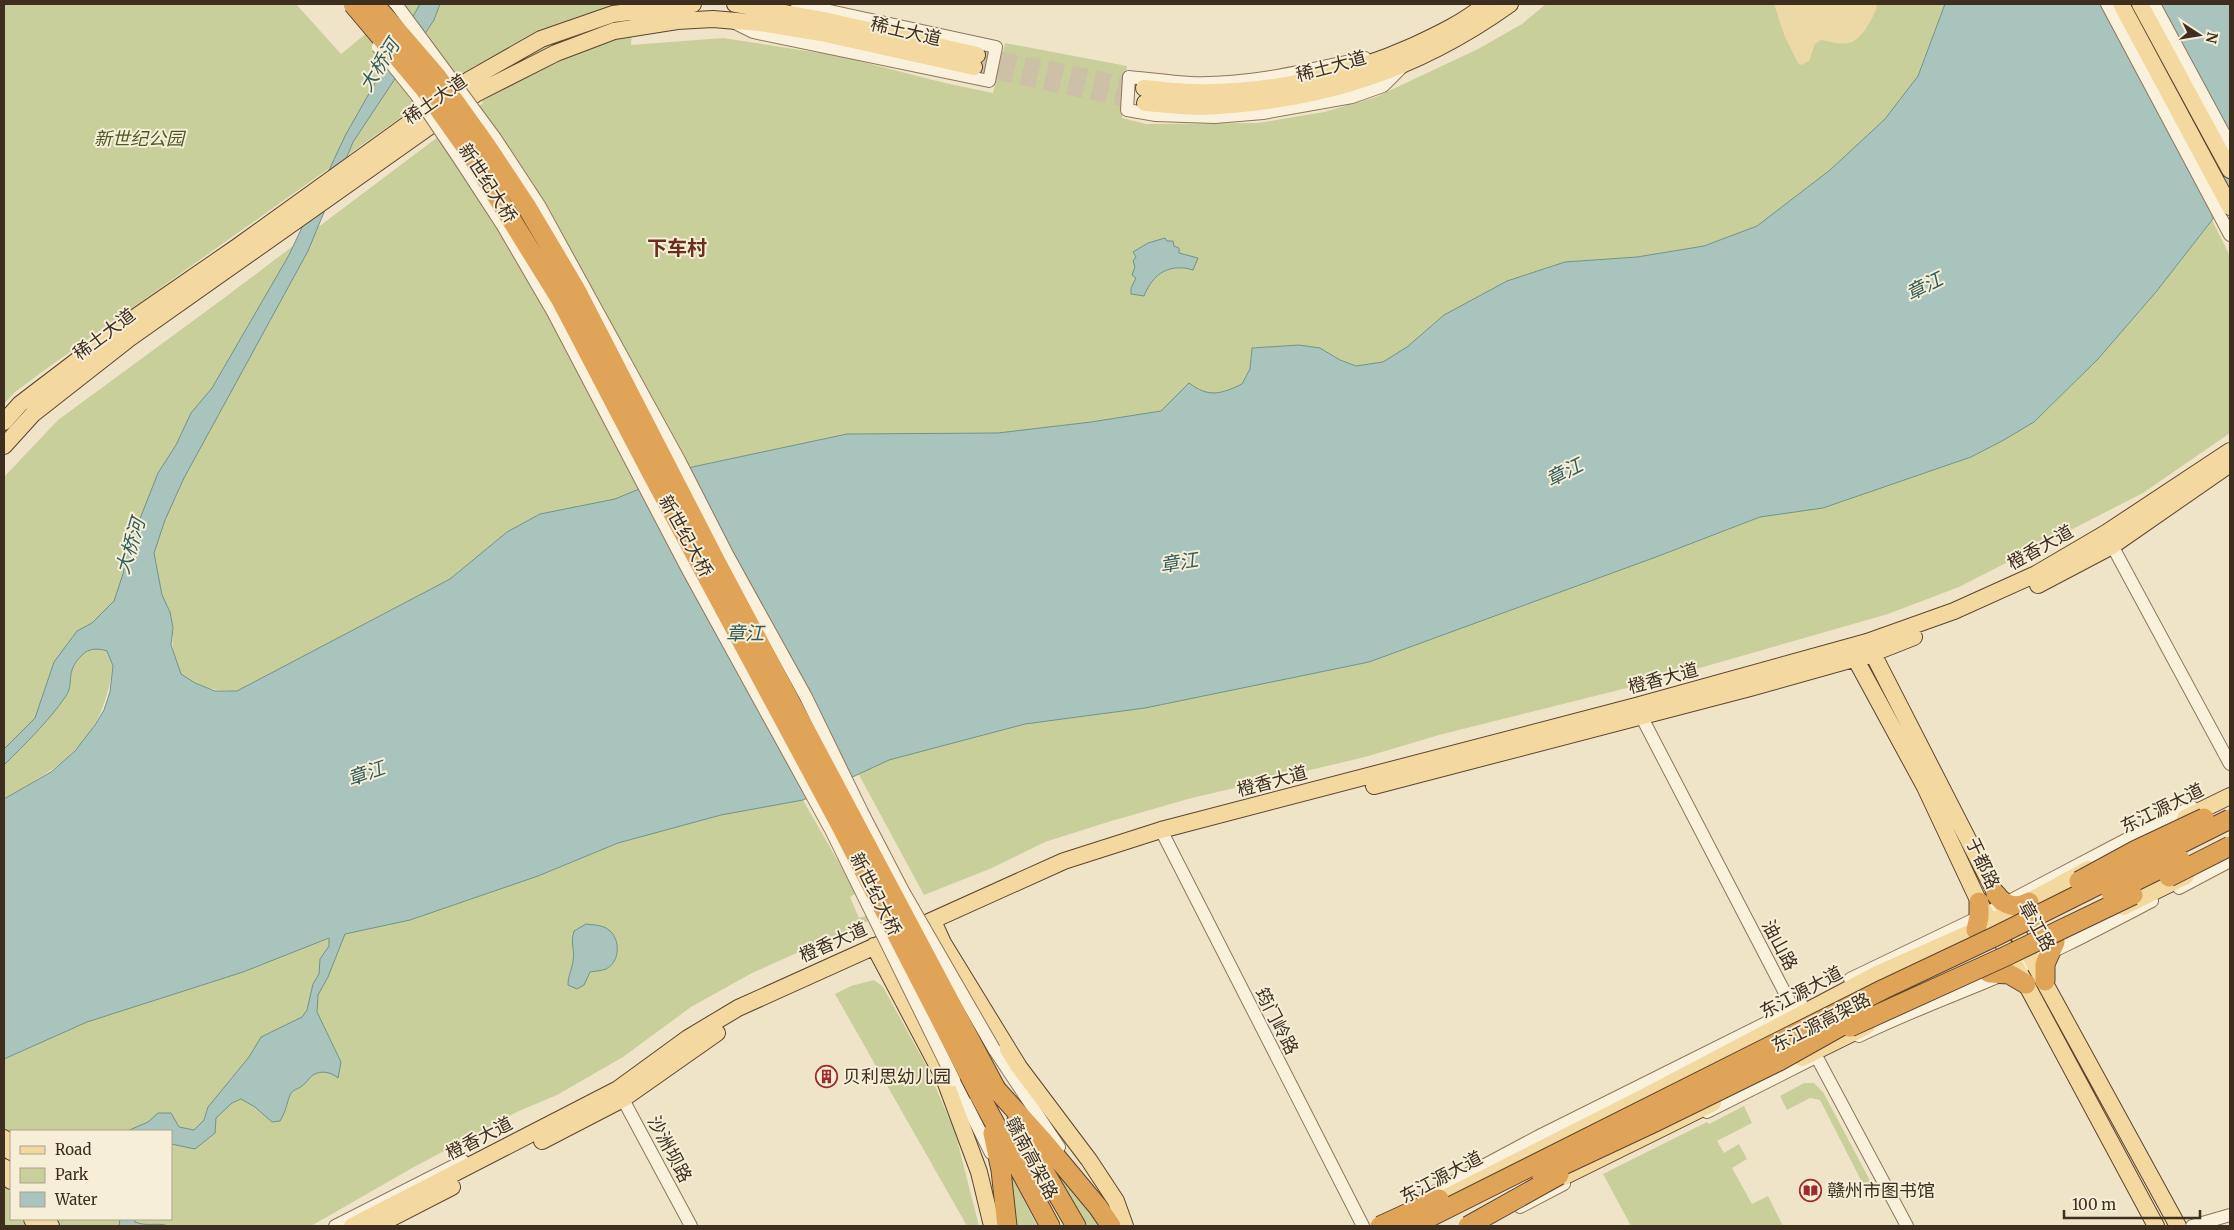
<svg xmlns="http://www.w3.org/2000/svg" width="2234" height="1230" font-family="Merriweather,'Noto Sans SC',serif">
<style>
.green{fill:#c9cf9b;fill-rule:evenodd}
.sand{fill:#ecd9a5}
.water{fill:#a9c4bc;stroke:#6f938a}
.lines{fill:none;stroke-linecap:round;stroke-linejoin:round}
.major-tunnel{stroke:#ccc0a6;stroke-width:16;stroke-dasharray:16 8;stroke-linecap:butt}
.minor-casing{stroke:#8d765c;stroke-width:14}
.major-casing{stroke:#5b4430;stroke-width:18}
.highway-casing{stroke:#5b4430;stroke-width:21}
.minor{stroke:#faf1dc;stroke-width:12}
.major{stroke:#f3d9a0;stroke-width:16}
.highway{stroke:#e0a458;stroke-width:19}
.minor-bridge-casing{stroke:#8d765c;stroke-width:14;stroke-linecap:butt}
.highway-bridge-casing{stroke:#5b4430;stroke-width:21;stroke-linecap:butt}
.minor-bridge{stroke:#faf1dc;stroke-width:12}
.highway-bridge{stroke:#e0a458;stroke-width:19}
.labels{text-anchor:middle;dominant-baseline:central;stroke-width:4;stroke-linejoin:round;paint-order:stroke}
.street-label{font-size:18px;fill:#3d2e20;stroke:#f7eed8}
.park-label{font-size:18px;font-style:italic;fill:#4d5a26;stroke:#f7eed8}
.poi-label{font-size:18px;fill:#3d2e20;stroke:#f7eed8;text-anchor:start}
.water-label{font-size:19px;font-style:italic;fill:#2f5d5a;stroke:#f7eed8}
.quarter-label{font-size:20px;font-weight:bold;fill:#6b2e1e;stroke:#f7eed8}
</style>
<rect width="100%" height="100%" fill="#f0e4c8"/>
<path class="green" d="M4,4H296L341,54L402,4H634L631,45L723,38L839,56L945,83L993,93L1005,43L1127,66L1122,118L1146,124L1258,123L1324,112L1376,97L1478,49L1522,24L1546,4H1945L1918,76L1885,119L1830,170L1757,226L1704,246L1637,257L1565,262L1507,281L1444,315L1407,347L1383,362L1356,366L1340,360L1320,348L1299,345L1252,348L1250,369L1242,384C1221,394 1209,398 1189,383L1161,411L1091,422L998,433L847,434L692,467L615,499L540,514L507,532L450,579L237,691C220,691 192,688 181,674C172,663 172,641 173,628L113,666C102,742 66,763 4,799V477L58,420L220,301L483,103L462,74L53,364L15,392L4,404Z
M2212,220L2230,256V433L2143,493L1959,587L1888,614L1651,682L1439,735L1365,757L1188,799L1108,822L1045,842L992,868L924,895L858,773L889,760L1025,724L1145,708L1369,662L1656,557L1760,517L1823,508L1971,457L2034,422L2098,359L2156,292Z
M803,800L856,893L850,897L859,918L872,914L873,919L752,973L691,1007L623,1057L557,1095L519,1111L414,1167L311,1226H4V1059L86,1022L243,972L329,937L410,920L538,876L618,843L721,815ZM11,1131H171V1219H11Z
M874,980L883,987L926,1065L955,1132L979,1226H967L835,994L851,986Z
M1804,1083H1814L1823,1092L1874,1188L1867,1192L1820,1100L1810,1098L1787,1110L1780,1096Z
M1744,1106L1752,1123L1717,1141L1724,1153L1739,1144L1747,1159L1732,1168L1752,1204L1768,1196L1783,1226H1631L1603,1174L1707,1122L1709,1124Z
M1048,1157L1103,1226H1086Z
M1003,1160L1037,1226H1013Z"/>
<path class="sand" d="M1774,4H1877C1876,12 1872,19 1868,25C1854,48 1845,45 1821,40L1815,44L1809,61L1801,65L1798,63L1785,37Z"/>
<path class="water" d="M420,4H440L434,20L353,142L308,251L184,478L165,520L154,553L162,595L170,612L173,628L171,645L181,674L195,683L215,691H237L450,579L507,532L540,514L615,499L692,467L847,434L998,433L1091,422L1161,411L1189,383C1209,398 1221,394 1242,384L1250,369L1252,348L1299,345L1320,348L1340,360L1356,366L1383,362L1407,347L1444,315L1507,281L1565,262L1637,257L1704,246L1757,226L1830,170L1885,119L1918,76L1945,4H2230V192L2212,220L2156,292L2098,359L2034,422L2002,441L1971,457L1823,508L1760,517L1656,557L1369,662L1145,708L1025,724L889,760L803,800L721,815L618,843L538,876L410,920L345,934L328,977L318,995L317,1012L341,1062L338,1078C331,1072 321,1070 313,1075C308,1078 306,1084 302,1086C297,1090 293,1089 290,1095C286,1105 287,1109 280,1121L272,1122L255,1107L241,1099L232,1103L216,1118L215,1133L195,1149L171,1144V1131H127L148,1122L158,1113H171L179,1127L194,1130L204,1120L208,1107L249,1057L261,1037L302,1017L307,1010L313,984L319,974L320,959L329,946V938L243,972L87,1022L4,1059V799L51,772L75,751L95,725L104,710L110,692L113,666L107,651C98,648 89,648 82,655C64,673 75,682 66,696C48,722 26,743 4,765V749L35,718L54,662L77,631L92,623L114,601L123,574L128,549L158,473L176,445L191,413L212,388L289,255L346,134Z
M1165,238L1167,241H1173L1174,246L1179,248V253L1198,258L1193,270C1170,263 1153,273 1144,296L1131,294V288L1136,278L1132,275L1135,267L1133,261L1136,257L1133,252L1148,243Z
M586,924C594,925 603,925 609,930C621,940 620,962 606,969C601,971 595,971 590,972L584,985L577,989L568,985C568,975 572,970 573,961C575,949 570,944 574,931Z
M120,1219H134L135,1222C147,1227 157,1222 169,1226H119Z"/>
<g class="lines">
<path class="major-tunnel" d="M977,55L1144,88
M974,67L1145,103"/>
<defs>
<path id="minor" d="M2107,4L2230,235
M2154,4L2230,145
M735,23L753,32L989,81L996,47L797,4
M1365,58C1308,70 1249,85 1191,83C1170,82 1150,79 1129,77L1127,110L1156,115L1215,117L1263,113L1352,97L1383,86L1403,66
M2108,538L2230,764
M1638,710L1797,1016
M1161,830L1363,1226
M2179,888L2230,861
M1850,979L1979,917L2131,837L2192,807
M1859,1036C1904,1014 1950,997 1995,978C2049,955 2100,928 2152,901
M994,1049L1059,1147
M1813,1050L1907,1226
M954,1080L991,1153
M619,1092L691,1226
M1707,1112L1814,1058
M1423,1198L1541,1135L1802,1005
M1520,1207L1564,1184
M335,1226L463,1161
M2192,1226L2230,1215"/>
<path id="major" d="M735,4L824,20L977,55
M2121,4L2230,207
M2140,4L2230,170
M1144,88C1161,90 1177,92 1194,92C1268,94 1346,76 1413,46C1439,34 1464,22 1486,4
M1145,103C1163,104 1183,107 1201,107C1318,102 1415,72 1510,4
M4,422L20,404L121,327L237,247L469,80L541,39L613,14L693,4
M4,446L33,414L130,338L477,93L556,53L614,31L677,21L713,19L760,23L821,33L974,67
M2038,585L2112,546L2230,464
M1868,644L1996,894L2178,1226
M1850,649L1925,787L1979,902L2026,984L2156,1226
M1374,786L1750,688L1871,654L1914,637
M2185,818L2230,796
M2123,907L2186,876
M933,921L943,943L1019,1067L1089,1160L1116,1201L1125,1226
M874,946L944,1078L979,1172L992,1226
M1802,1058L1867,1026
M4,1138L11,1152
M542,1141L623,1099L717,1033
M4,1167L11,1181
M1549,1184L1713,1103
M1429,1206L1644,1097L1877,974L1976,930L2088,869
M32,1219L36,1226
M47,1219L51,1226
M352,1226L618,1089L688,1038L738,1008L1064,861L1161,830L1636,706L1867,642L1954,611L2036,574L2106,533L2230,451
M376,1226L452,1187"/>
<path id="highway" d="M1996,894C2004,906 2016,909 2029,902
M1976,930L1979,917V902
M1989,973L2009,974L2026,984
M2045,981V964L2055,942
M996,1089L1043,1141L1098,1207L1111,1226
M979,1094L1050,1226
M1016,1123L1076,1226
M993,1133L1001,1170L1007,1226"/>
</defs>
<use href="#minor" class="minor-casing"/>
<use href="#major" class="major-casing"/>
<use href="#highway" class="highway-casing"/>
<use href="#minor" class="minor"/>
<use href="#major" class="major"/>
<use href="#highway" class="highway"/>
<defs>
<path id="minor-bridge" d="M396,4L495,138L539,205L679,460L728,556L806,697L862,812L903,891L994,1049
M378,47L417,96L460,160L503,226L553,312L688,570L831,830L954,1080"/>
<path id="highway-bridge" d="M353,4L424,88L470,153L561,300L652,474L841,826L979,1094
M374,4L437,77L485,144L528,209L576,290L715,560L996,1089
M2169,877L2230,846
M2079,881L2136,850L2204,818
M2111,893L2180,859
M1850,1027L2004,957L2133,895
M1542,1175L1655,1122L1779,1061L1859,1016
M1380,1226L1439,1199
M1412,1226L1884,989L1994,937L2230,819
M1468,1226L1559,1175"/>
</defs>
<use href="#minor-bridge" class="minor-bridge-casing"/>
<use href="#highway-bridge" class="highway-bridge-casing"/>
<use href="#minor-bridge" class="minor-bridge"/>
<use href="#highway-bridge" class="highway-bridge"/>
</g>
<defs>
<symbol id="building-ring" viewBox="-11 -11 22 22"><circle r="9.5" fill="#f7eed8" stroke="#9e2a2b" stroke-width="1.5"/><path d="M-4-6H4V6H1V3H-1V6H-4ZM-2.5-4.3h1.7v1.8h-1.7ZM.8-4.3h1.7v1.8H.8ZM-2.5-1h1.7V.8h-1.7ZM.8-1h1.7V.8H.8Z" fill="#9e2a2b"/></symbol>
<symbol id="library-ring" viewBox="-11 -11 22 22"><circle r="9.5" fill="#f7eed8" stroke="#9e2a2b" stroke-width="1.5"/><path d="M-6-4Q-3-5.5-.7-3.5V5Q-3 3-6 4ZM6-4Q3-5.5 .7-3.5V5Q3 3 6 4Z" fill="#9e2a2b"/></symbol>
</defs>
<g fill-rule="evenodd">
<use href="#building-ring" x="814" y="1064" width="25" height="25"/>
<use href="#library-ring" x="1798" y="1178" width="25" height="25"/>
</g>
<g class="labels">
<g class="street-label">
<text transform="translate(906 31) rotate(13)">稀土大道</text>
<text transform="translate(1331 66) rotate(-15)">稀土大道</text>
<text transform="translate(435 99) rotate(-35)">稀土大道</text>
<text transform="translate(488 183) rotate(57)">新世纪大桥</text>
<text transform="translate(104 334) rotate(-37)">稀土大道</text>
<text transform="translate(686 536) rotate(61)">新世纪大桥</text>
<text transform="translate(2040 547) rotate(-29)">橙香大道</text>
<text transform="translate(1663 678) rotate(-15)">橙香大道</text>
<text transform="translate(1272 781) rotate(-15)">橙香大道</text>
<text transform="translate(2162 808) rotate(-26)">东江源大道</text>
<text transform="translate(1983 863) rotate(65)">于都路</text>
<text transform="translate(876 894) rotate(63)">新世纪大桥</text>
<text transform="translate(2037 926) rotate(61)">章江路</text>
<text transform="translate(833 942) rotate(-24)">橙香大道</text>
<text transform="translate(1780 945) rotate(62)">油山路</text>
<text transform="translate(1801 992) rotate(-28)">东江源大道</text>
<text transform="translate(1277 1021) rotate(63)">筠门岭路</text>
<text transform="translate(1821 1022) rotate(-27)">东江源高架路</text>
<text transform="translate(479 1138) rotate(-27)">橙香大道</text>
<text transform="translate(670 1149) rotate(62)">沙洲坝路</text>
<text transform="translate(1032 1158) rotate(62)">赣南高架路</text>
<text transform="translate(1441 1177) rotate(-28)">东江源大道</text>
</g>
<g class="park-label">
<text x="139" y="138">新世纪公园</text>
</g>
<g class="poi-label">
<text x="843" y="1076">贝利思幼儿园</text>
<text x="1827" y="1190">赣州市图书馆</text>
</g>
<g class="water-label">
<text transform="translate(379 65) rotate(-58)">大桥河</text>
<text transform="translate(1924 286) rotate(-27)">章江</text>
<text transform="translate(1564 472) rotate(-27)">章江</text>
<text transform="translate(130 546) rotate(-73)">大桥河</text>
<text transform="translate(1179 562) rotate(-9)">章江</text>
<text x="745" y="633">章江</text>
<text transform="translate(366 773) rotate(-19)">章江</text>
</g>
<g class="quarter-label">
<text x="677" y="247">下车村</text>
</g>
</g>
<rect width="2234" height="1230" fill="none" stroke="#3d2e20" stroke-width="10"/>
<rect x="10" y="1130" width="162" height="90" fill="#f7eed8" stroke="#ada18e"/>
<rect x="20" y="1146" width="25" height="8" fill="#f3d9a0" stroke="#ada18e"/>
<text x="55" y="1155" font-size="15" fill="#3d2e20">Road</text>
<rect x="20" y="1168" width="25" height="15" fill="#c9cf9b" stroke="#ada18e"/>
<text x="55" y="1180" font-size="15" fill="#3d2e20">Park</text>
<rect x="20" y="1192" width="25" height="15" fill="#a9c4bc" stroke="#ada18e"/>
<text x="55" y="1205" font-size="15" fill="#3d2e20">Water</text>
<g transform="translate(2199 35) rotate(102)" stroke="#f7eed8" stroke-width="4" paint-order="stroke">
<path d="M0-4L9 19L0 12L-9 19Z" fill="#3d2e20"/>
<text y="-8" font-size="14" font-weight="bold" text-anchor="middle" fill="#3d2e20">N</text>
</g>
<path d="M2064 1210v8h136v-8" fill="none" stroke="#3d2e20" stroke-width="2.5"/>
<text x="2072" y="1210" font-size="15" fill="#3d2e20" stroke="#f7eed8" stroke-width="4" paint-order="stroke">100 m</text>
</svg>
